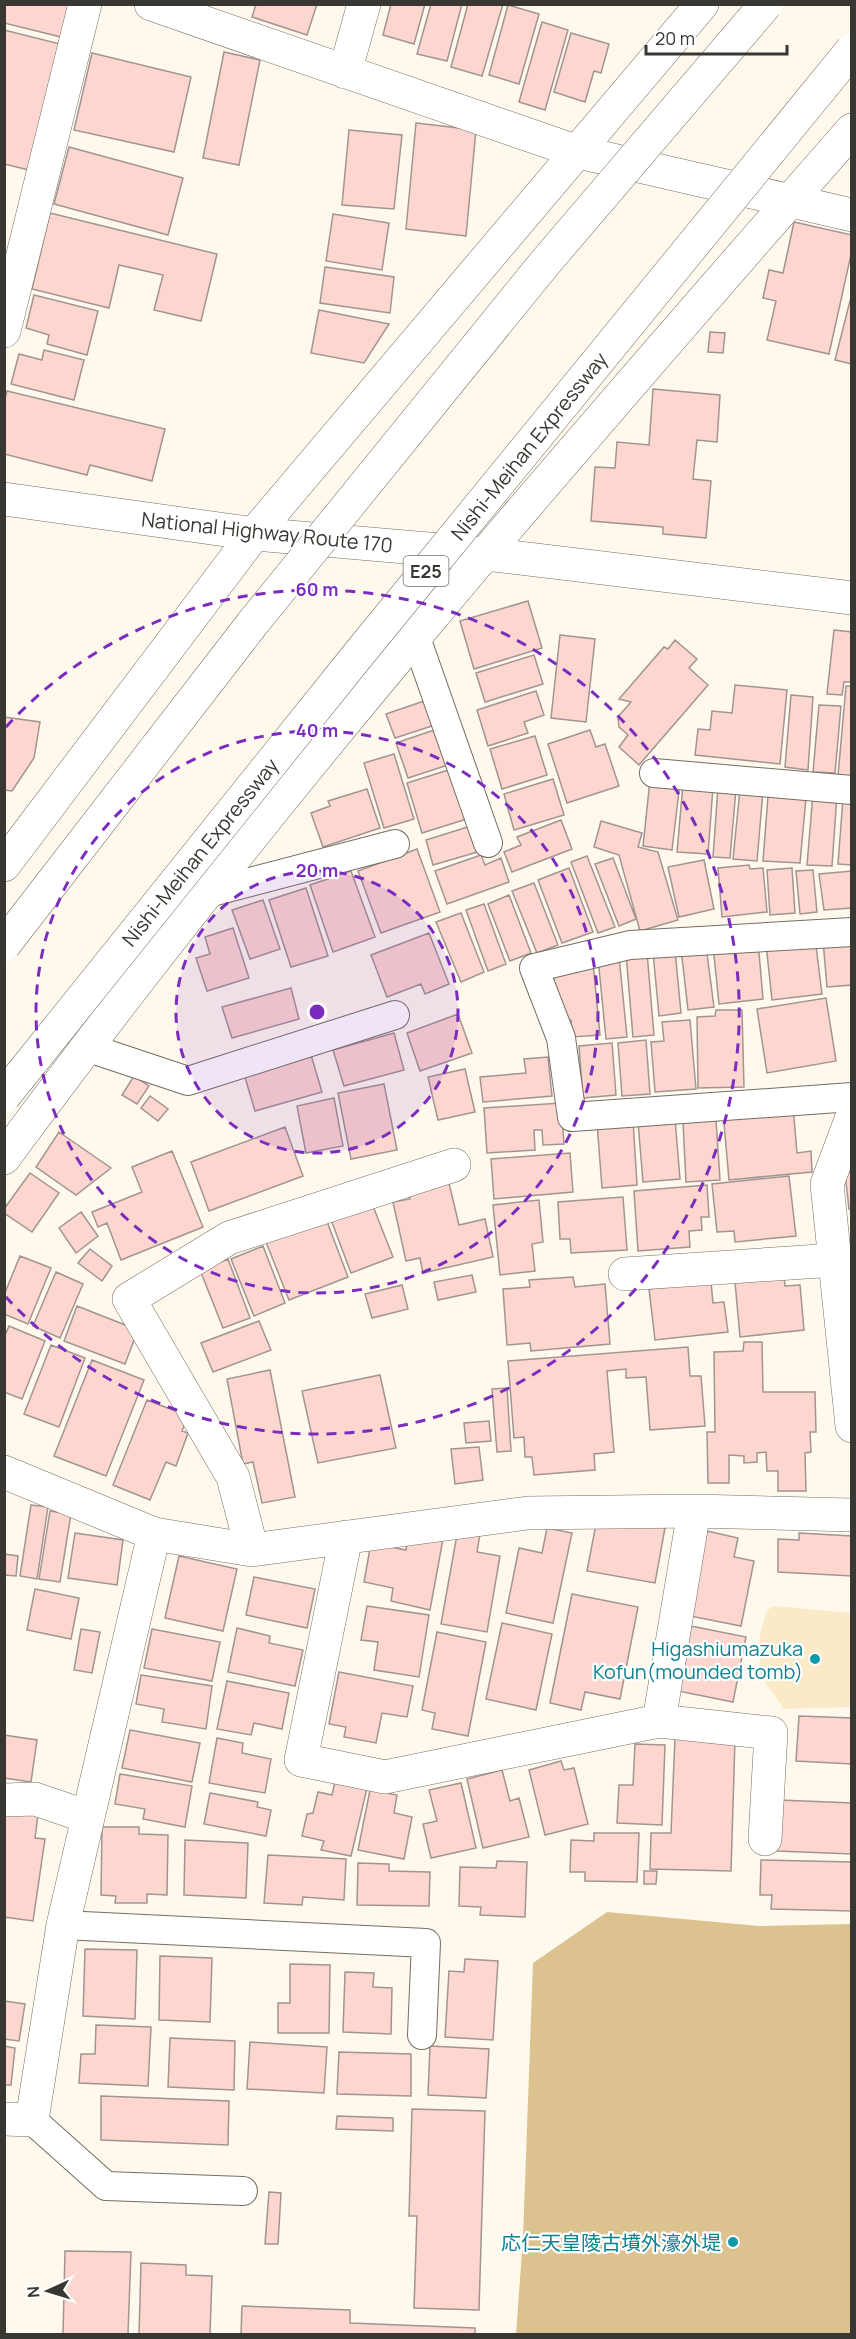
<svg xmlns="http://www.w3.org/2000/svg" width="856" height="2339" font-family="Manrope,'Noto Sans JP',sans-serif">
<style>
.green{fill:#fbeac7}
.forest{fill:#dbc28e}
.building{fill:#fdd7cf;stroke:#a29491;stroke-width:1.5}
.lines{fill:none;stroke-linecap:round;stroke-linejoin:round}
.lane-casing{stroke:#736e63;stroke-width:30}
.street-casing{stroke:#736e63;stroke-width:34}
.highway-casing{stroke:#736e63;stroke-width:34}
.lane{stroke:#fff;stroke-width:28}
.street{stroke:#fff;stroke-width:33}
.highway{stroke:#fff;stroke-width:33}
.highway-bridge-casing{stroke:#736e63;stroke-width:34;stroke-linecap:butt}
.highway-bridge{stroke:#fff;stroke-width:33}
.ring{fill:none;stroke:#7b2cbf;stroke-width:3;stroke-dasharray:10 8}
.culture-dot{fill:#0f9aa8;stroke:#fff;stroke-width:2}
.labels{text-anchor:middle;dominant-baseline:central;stroke-width:4.5;stroke-linejoin:round;paint-order:stroke}
.shield{fill:#fff;stroke:#747370;stroke-width:1.5}
.shield-label{font-size:18px;font-weight:bold;fill:#393732}
.street-label{font-size:20px;fill:#393732;stroke:#fff}
.culture-label{font-size:20px;fill:#0d838f;stroke:#fff;text-anchor:end}
.centre{fill:#7b2cbf;stroke:#fff;stroke-width:3}
.ring-label{font-size:18px;text-anchor:middle;font-weight:bold;fill:#7b2cbf;stroke:#fff;stroke-width:4.5;stroke-linejoin:round;paint-order:stroke}
</style>
<rect width="100%" height="100%" fill="#fff9ed"/>
<path class="green" d="M774,1606L851,1613V1707L784,1709L762,1677L758,1644L766,1611Z"/>
<path class="forest" d="M607,1912L759,1926L851,1924V2334H516L523,2238L533,1963Z"/>
<path class="building" d="M4,4H74L65,38L4,23Z
M256,4H317L307,35L252,17Z
M391,4H425L414,44L383,35Z
M431,4H462L447,61L417,54Z
M468,4H503L482,76L451,67Z
M508,5L539,14L519,84L489,75Z
M542,22L568,30L545,110L519,102Z
M4,30L60,44L29,170L4,164Z
M571,33L609,44L601,73L594,71L585,102L554,92Z
M224,52L260,60L239,165L203,158Z
M92,53L191,77L174,152L74,130Z
M416,123L476,130L466,236L406,229Z
M349,130L402,135L394,209L342,205Z
M69,147L183,178L168,235L54,204Z
M50,213L217,254L201,321L154,310L163,275L119,265L109,308L32,289Z
M333,214L389,223L382,270L326,261Z
M794,222L852,235V250L829,354L767,340L776,301L763,298L769,270L783,273Z
M325,267L394,277L390,313L320,303Z
M34,295L98,311L87,355L47,344L49,335L26,328Z
M851,297H852V364L835,360Z
M319,310L389,324L364,363L311,353Z
M710,332L725,333L723,353L708,352Z
M44,350L84,360L74,400L11,384L19,354L42,360Z
M653,389L720,395L717,442L697,440L693,479L711,481L706,538L663,534V527L591,521L595,467L615,468L617,442L649,445Z
M7,391L165,429L152,481L90,465L87,475L4,454V402Z
M528,601L542,648L474,669L460,621Z
M834,630L852,632V682H844L842,695L827,694Z
M560,635L595,639L586,722L551,718Z
M675,640L697,659L689,668L708,685L639,765L619,747L628,735L619,727L618,717L631,702L619,699L664,647L668,649Z
M534,655L543,684L485,702L476,673Z
M735,685L787,690L780,764L695,755L698,729L710,730L712,711L732,713Z
M846,686H852V777L838,776Z
M536,691L544,715L524,722L528,733L488,746L477,710Z
M791,695L813,697L808,770L785,767Z
M433,698L441,723L395,738L386,714Z
M819,705L841,706L835,773L813,772Z
M4,717L40,722L34,758L12,791L4,790Z
M443,727L454,763L408,778L396,743Z
M590,730L596,747L605,744L619,786L567,803L548,744Z
M535,736L547,775L502,789L490,749Z
M394,754L414,819L384,828L364,763Z
M455,768L470,818L422,833L407,783Z
M553,779L564,815L514,830L504,794Z
M650,780L680,783L672,850L643,846Z
M683,784L713,787L708,854L677,852Z
M718,787L736,789L730,858L713,857Z
M367,789L380,828L323,847L311,813L330,806L328,801Z
M740,789L763,791L757,861L733,859Z
M813,793L837,795L832,866L807,865Z
M768,796L806,798L800,863L763,861Z
M843,798L852,799V865L838,864Z
M561,820L572,849L512,872L504,852L521,845L517,837Z
M601,821L642,833L638,847L658,852L678,920L640,931L619,855L594,847Z
M474,825L481,851L433,865L426,840Z
M417,849L440,912L381,933L358,871Z
M481,855L485,865L501,858L509,882L447,904L435,871Z
M587,856L615,927L598,933L571,862Z
M613,858L636,919L619,926L595,864Z
M704,860L714,909L679,917L668,867Z
M749,865L750,869L763,868L767,912L722,917L718,868Z
M569,868L593,932L562,943L538,880Z
M792,868L795,913L770,915L767,870Z
M813,870L817,912L800,914L796,871Z
M351,871L375,937L333,952L310,885Z
M852,871V908L824,910L819,874Z
M534,883L558,945L537,953L512,891Z
M306,888L328,956L291,967L269,900Z
M509,895L531,953L510,961L488,904Z
M263,900L280,949L250,959L232,910Z
M484,904L506,964L488,971L466,910Z
M461,913L484,972L461,982L436,922Z
M233,928L249,978L207,991L196,958L210,954L205,937Z
M429,933L449,984L425,994L421,984L387,997L371,955Z
M852,937V985L827,987L823,941Z
M815,938L822,994L772,1000L766,944Z
M758,941L763,999L719,1004L713,946Z
M706,946L714,1007L688,1010L681,949Z
M675,950L681,1013L659,1016L653,952Z
M647,952L654,1035L633,1037L626,954Z
M619,956L627,1037L606,1039L598,958Z
M593,963L600,1035L572,1037L571,1020L564,1021L556,1003L553,967Z
M291,988L299,1019L232,1038L222,1007Z
M826,998L836,1061L767,1073L757,1009Z
M716,1010H742L744,1087L698,1088L697,1017L715,1016Z
M458,1014L472,1053L420,1071L407,1033Z
M690,1020L696,1089L655,1092L651,1042L664,1041L662,1022Z
M394,1033L404,1070L344,1086L333,1050Z
M646,1040L650,1094L622,1096L618,1043Z
M612,1043L616,1095L583,1098L579,1046Z
M311,1055L322,1092L255,1111L244,1074Z
M548,1057L552,1096L483,1102L480,1077L526,1073L524,1059Z
M465,1069L475,1112L438,1120L428,1077Z
M134,1076L149,1086L137,1104L122,1095Z
M384,1084L397,1150L351,1159L338,1093Z
M150,1096L168,1109L158,1121L141,1108Z
M334,1098L343,1146L306,1153L297,1106Z
M561,1103L564,1144L543,1145L542,1130H534L535,1150L487,1153L484,1108Z
M793,1106L797,1153L811,1151L812,1172L729,1180L723,1112Z
M675,1119L680,1179L643,1182L638,1122Z
M633,1120L637,1185L602,1188L597,1123Z
M716,1120L720,1180L686,1182L683,1122Z
M285,1127L303,1176L209,1211L191,1162Z
M59,1132L111,1168L76,1195L36,1167Z
M172,1151L203,1227L121,1260L107,1223L98,1227L92,1212L142,1192L132,1167Z
M570,1153L573,1192L494,1199L491,1159Z
M852,1172V1208L849,1209L845,1173Z
M30,1173L59,1193L32,1232L4,1213V1209Z
M789,1176L796,1236L735,1242L734,1231L717,1232L712,1184Z
M448,1179L459,1225L485,1219L493,1257L423,1273L420,1258L406,1261L393,1202L410,1199L408,1188Z
M707,1185L709,1217H701L702,1230L689,1231L690,1247L638,1251L634,1191Z
M623,1197L627,1250L571,1253L570,1239H560L558,1202Z
M539,1200L543,1242L532,1244L535,1271L500,1275L493,1205Z
M373,1206L393,1257L351,1273L330,1217Z
M81,1212L98,1236L76,1253L59,1228Z
M326,1219L348,1277L289,1300L266,1242Z
M263,1246L285,1303L254,1316L231,1259Z
M90,1249L112,1266L102,1281L78,1263Z
M20,1256L51,1268L28,1324L4,1314V1295Z
M228,1259L250,1318L223,1328L200,1270Z
M56,1272L83,1284L60,1338L33,1326Z
M472,1275L476,1292L438,1300L434,1282Z
M573,1277L575,1287L605,1284L610,1344L531,1351L530,1343L507,1345L503,1289L530,1287L529,1280Z
M784,1277L785,1286L800,1285L804,1330L740,1337L735,1282Z
M711,1282L713,1303L724,1302L728,1332L655,1340L649,1289Z
M402,1285L408,1309L372,1318L365,1294Z
M77,1306L138,1330L125,1364L64,1341Z
M259,1321L271,1350L213,1372L201,1343Z
M9,1326L45,1341L22,1399L4,1392V1338Z
M744,1342H762L763,1392H815L816,1432H810L811,1452L805,1453L806,1491H778V1471H767L766,1452L757,1453V1462L744,1463V1456L729,1455V1483H708L707,1432H715L714,1352L743,1351Z
M51,1345L85,1358L59,1427L24,1414Z
M688,1347L690,1376H701L705,1426L650,1430L646,1377L626,1378V1369L607,1371L614,1452L594,1454L595,1470L534,1475L532,1457H525L524,1437L514,1438L508,1361Z
M92,1360L144,1380L106,1476L54,1456Z
M270,1370L295,1497L262,1503L253,1462L243,1464L227,1379Z
M380,1375L396,1448L318,1463L302,1391Z
M507,1388L511,1451L497,1452L492,1389Z
M147,1400L188,1416L182,1431L188,1433L176,1466L166,1462L150,1500L113,1485Z
M489,1421L491,1441L466,1443L464,1423Z
M479,1447L483,1480L455,1484L451,1449Z
M31,1505L48,1507L37,1579L20,1576Z
M50,1511L71,1514L60,1582L39,1579Z
M620,1520L665,1528L655,1583L587,1571L596,1524L618,1528Z
M547,1528L572,1533L553,1623L506,1613L519,1548L542,1553Z
M458,1529L480,1534L477,1552L500,1556L487,1632L441,1624Z
M409,1531L443,1539L430,1610L391,1601L393,1588L364,1582L371,1543L406,1550Z
M707,1531L738,1538L734,1557L754,1561L741,1626L690,1616Z
M75,1533L123,1540L117,1585L68,1578Z
M799,1533L852,1536V1576L778,1572V1539L799,1540Z
M4,1554L18,1556L16,1576L4,1575Z
M179,1556L237,1569L223,1631L165,1618Z
M254,1577L315,1589L307,1628L246,1615Z
M35,1589L79,1598L71,1639L27,1630Z
M572,1594L638,1607L620,1699L585,1692L581,1710L550,1703Z
M367,1606L429,1615L419,1677L374,1670L378,1642L361,1640Z
M502,1623L552,1634L536,1710L486,1699Z
M691,1626L746,1637L733,1702L678,1691Z
M237,1628L270,1636L269,1643L303,1650L295,1686L228,1672Z
M81,1629L100,1632L92,1673L74,1670Z
M152,1629L220,1642L212,1681L144,1668Z
M437,1632L486,1642L468,1736L432,1729L435,1713L422,1710Z
M339,1672L413,1686L407,1717L382,1713L376,1743L344,1737L346,1727L329,1724Z
M141,1675L212,1686L206,1729L162,1722L164,1709L136,1704Z
M227,1681L289,1693L282,1729L254,1723L251,1735L217,1729Z
M799,1716L852,1718V1764L796,1761Z
M130,1730L200,1743L192,1782L122,1768Z
M4,1735L37,1740L31,1782L4,1778Z
M217,1738L243,1743L242,1753L271,1759L265,1793L209,1783Z
M675,1738L735,1740L731,1871L650,1869L651,1833H671Z
M635,1744L665,1745L662,1825L617,1823L619,1785H633Z
M561,1761L564,1770L574,1768L588,1824L545,1835L529,1770Z
M502,1770L510,1801L519,1798L529,1837L483,1848L467,1779Z
M120,1774L192,1786L185,1827L143,1819L145,1809L115,1804Z
M335,1781L367,1788L351,1856L321,1850L324,1841L302,1836L307,1814L313,1813L318,1792L332,1795Z
M461,1783L476,1848L431,1858L423,1824L437,1821L429,1790Z
M370,1790L397,1795L394,1813L412,1817L404,1859L358,1850Z
M210,1793L258,1802L257,1807L271,1810L266,1836L204,1824Z
M779,1800L852,1803V1854L777,1851Z
M4,1810L38,1815L35,1838L45,1839L33,1921L4,1917Z
M102,1827H139V1834L168,1835L167,1895L147,1894V1903H115L116,1896L101,1895Z
M594,1833H639L637,1882L585,1881V1872H570L571,1840L594,1841Z
M185,1840L248,1843L246,1898L184,1895Z
M268,1855L346,1859L344,1900L303,1897L302,1905L264,1903Z
M761,1860L852,1862V1911L771,1909L772,1895H760Z
M497,1861L527,1862L525,1917L480,1915L481,1907L459,1906L460,1867L496,1868Z
M358,1863L389,1864V1871L430,1872L429,1906L357,1905Z
M644,1871H657L656,1884H644Z
M85,1949L137,1950L135,2019L83,2016Z
M160,1956L212,1958L210,2022L159,2020Z
M465,1959L498,1961L493,2040L445,2037L449,1971L464,1972Z
M290,1964L330,1965L329,2033H278V2003H290Z
M345,1972L374,1973L373,1987L392,1988L391,2034L343,2032Z
M4,2001L25,2004L19,2041L4,2039Z
M96,2025L151,2027L148,2086L79,2083L81,2054H95Z
M170,2038L235,2041L234,2090L168,2087Z
M250,2042L327,2047L324,2093L247,2089Z
M4,2046L15,2048L11,2085H4Z
M430,2046L489,2049L486,2098L428,2095Z
M339,2052L411,2054V2096L337,2094Z
M101,2096L229,2101L228,2145L101,2140Z
M412,2109L485,2111L479,2310L414,2308L417,2216H409Z
M337,2116L393,2118V2131L336,2129Z
M269,2192L281,2193L278,2244H265Z
M65,2251L131,2252L128,2334H63Z
M141,2263L186,2265V2275L212,2276L210,2334H139Z
M242,2306L350,2310V2323L475,2328V2334H241Z"/>
<g class="lines">
<defs>
<path id="lane" d="M415,635L488,843
M654,773L852,790
M208,893L395,844
M852,932L630,945L534,968L561,1038L572,1117L852,1097
M86,1047L188,1081L395,1015
M63,1925L426,1943L422,2035
M32,2120L106,2186L243,2191"/>
<path id="street" d="M151,4L578,152L852,215
M345,72L364,4
M4,331L85,4
M4,865L254,534L702,4
M852,1117L827,1184L852,1426
M4,1158C267,800 559,464 852,130
M625,1274L835,1260
M4,1472L154,1534L252,1550L528,1513L694,1511L852,1515
M346,1537L301,1760L385,1777L659,1721L694,1511
M252,1550L233,1477L129,1299L229,1238L454,1165
M659,1721L771,1733L765,1839
M4,1800L35,1799L88,1817
M4,2119L32,2120L63,1925L154,1534"/>
<path id="highway" d="M4,499L254,534L486,554L852,598"/>
</defs>
<use href="#lane" class="lane-casing"/>
<use href="#street" class="street-casing"/>
<use href="#highway" class="highway-casing"/>
<use href="#lane" class="lane"/>
<use href="#street" class="street"/>
<use href="#highway" class="highway"/>
<defs>
<path id="highway-bridge" d="M4,945L252,624L544,264L766,4
M4,1096L354,660L852,50"/>
</defs>
<use href="#highway-bridge" class="highway-bridge-casing"/>
<use href="#highway-bridge" class="highway-bridge"/>
</g>
<circle cx="317" cy="1012" r="141" fill="#7b2cbf" fill-opacity=".12"/>
<g class="ring">
<circle cx="317" cy="1012" r="141"/>
<circle cx="317" cy="1012" r="281"/>
<path d="M6 727A422 422 0 1 1 6 1297"/>
</g>
<g class="culture-dot">
<circle cx="815" cy="1659" r="6"/>
<circle cx="733" cy="2242" r="6"/>
</g>
<g class="labels">
<rect class="shield" x="403.5" y="556" width="45" height="30" rx="4.5"/>
<g class="shield-label">
<text x="426" y="571">E25</text>
</g>
<g class="street-label">
<text transform="translate(529 446) rotate(-51)">Nishi-Meihan Expressway</text>
<text transform="translate(267 532) rotate(6)">National Highway Route 170</text>
<text transform="translate(200 852) rotate(-51)">Nishi-Meihan Expressway</text>
</g>
<g class="culture-label">
<text x="803" y="1648">Higashiumazuka<tspan x="803" dy="23">Kofun(mounded tomb)</tspan></text>
<text x="721" y="2242">応仁天皇陵古墳外濠外堤</text>
</g>
</g>
<circle cx="317" cy="1012" r="9" class="centre"/>
<g class="ring-label">
<text x="317" y="596">60 m</text>
<text x="317" y="737">40 m</text>
<text x="317" y="877">20 m</text>
</g>
<rect width="856" height="2339" fill="none" stroke="#393732" stroke-width="12"/>
<g transform="translate(48 2291) rotate(266)" stroke="#ffffff" stroke-width="4.5" paint-order="stroke">
<path d="M0-4.5L10 22L0 15L-10 22Z" fill="#393732"/>
<text y="-9" font-size="16" font-weight="bold" text-anchor="middle" fill="#393732">N</text>
</g>
<path d="M646 45v9h141v-9" fill="none" stroke="#393732" stroke-width="3"/>
<text x="655" y="45" font-size="18" fill="#393732" stroke="#ffffff" stroke-width="4.5" paint-order="stroke">20 m</text>
</svg>
